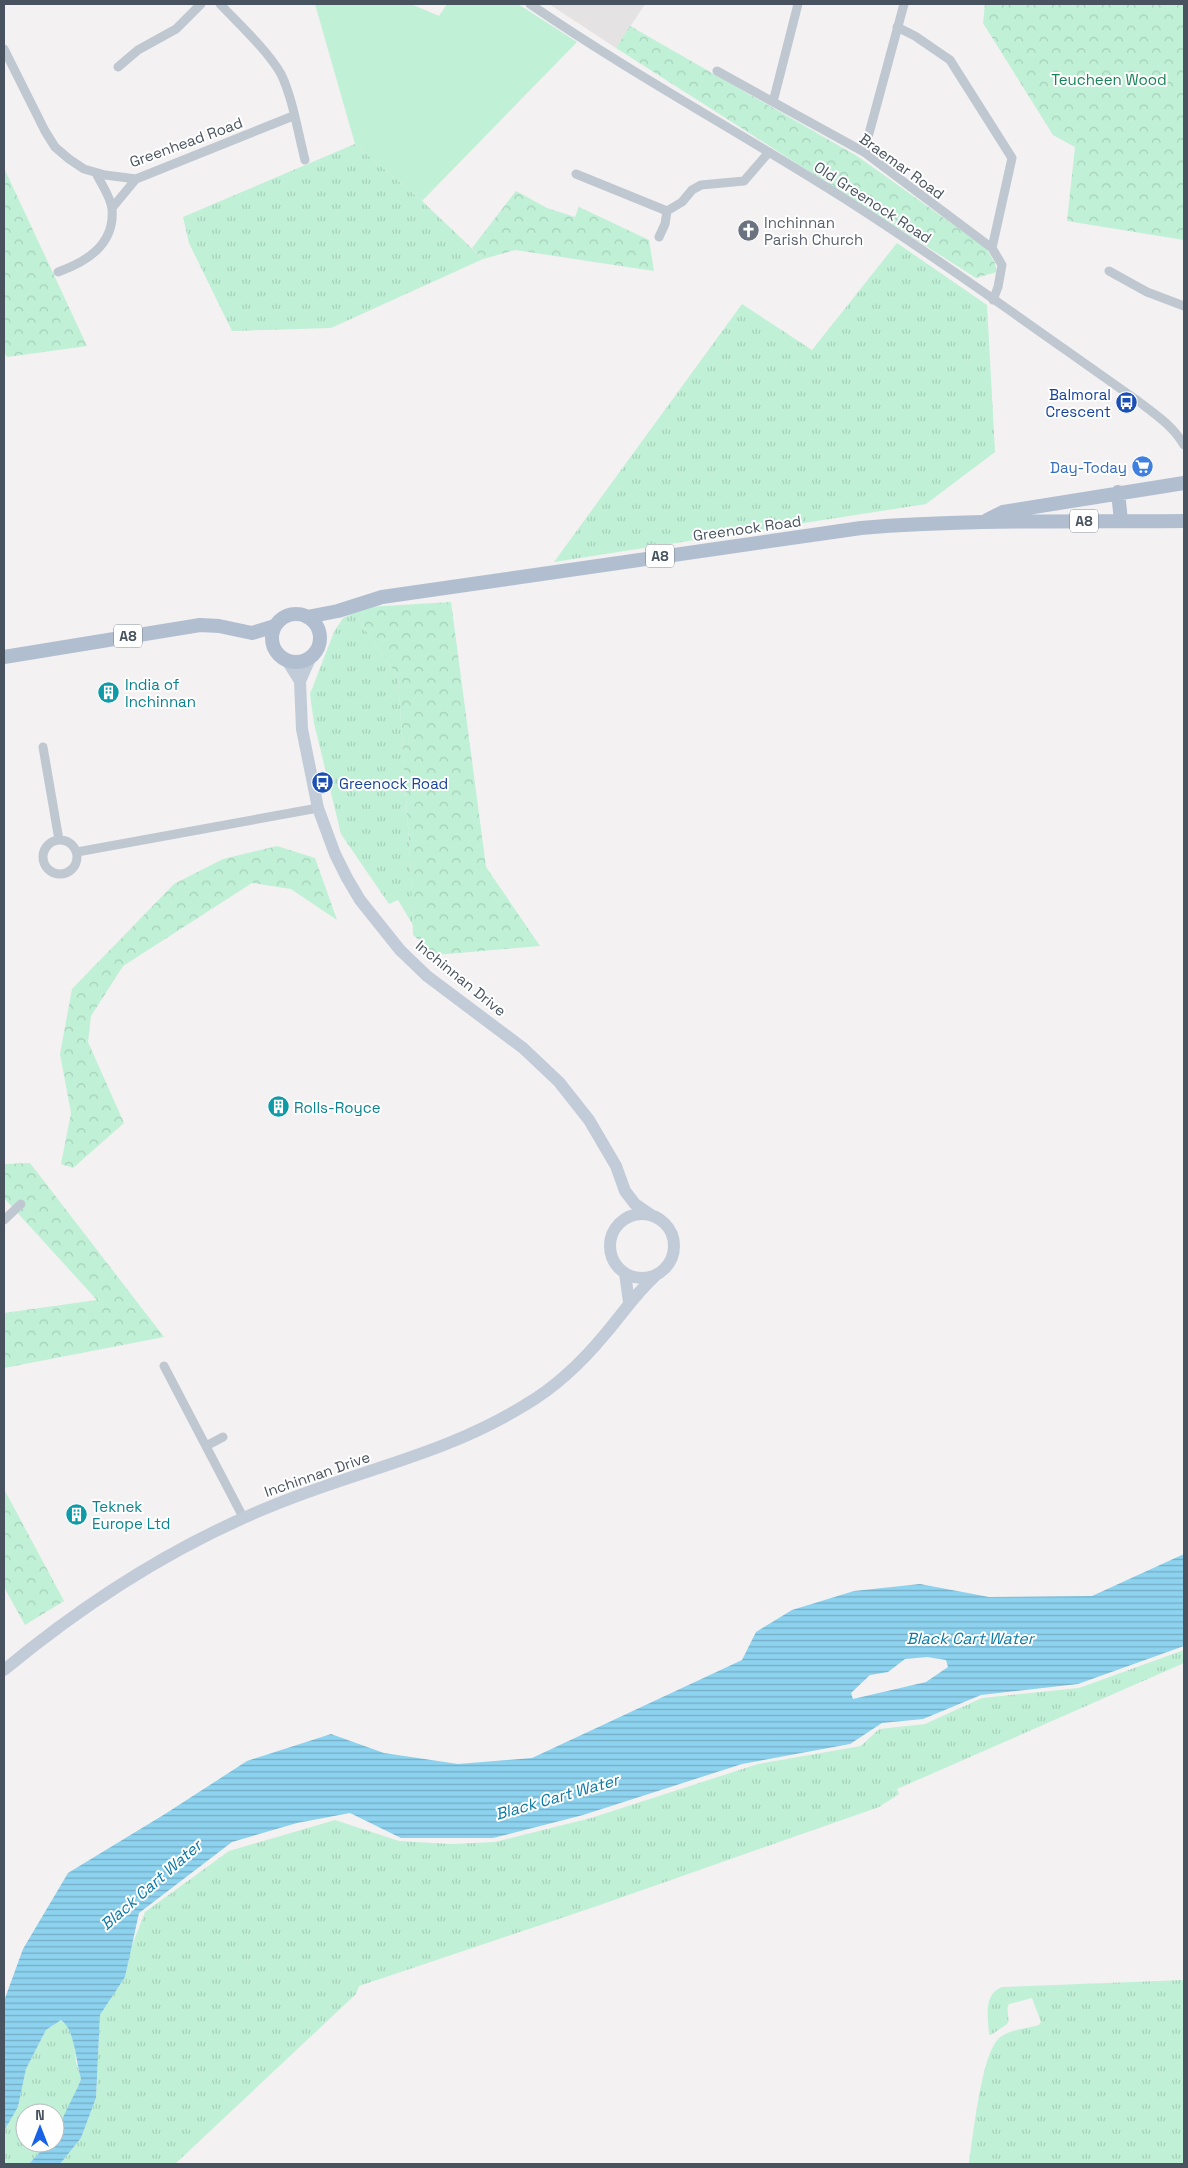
<svg xmlns="http://www.w3.org/2000/svg" width="1188" height="2168" font-family="'Space Grotesk',sans-serif">
<style>
.education{fill:#e4e2e3}
.grass{fill:url(#grass-tufts)}
.forest{fill:url(#forest-crowns)}
.park{fill:#c0f0d6}
.water{fill:url(#water-rules);fill-rule:evenodd}
.lines{fill:none;stroke-linecap:round;stroke-linejoin:round}
.street{stroke:#bfc7d0;stroke-width:9}
.secondary{stroke:#c2cbd8;stroke-width:12}
.primary{stroke:#b1bed0;stroke-width:14}
.labels{text-anchor:middle;dominant-baseline:central;stroke-width:4;stroke-linejoin:round;paint-order:stroke}
.shield{fill:#fff;stroke:#7f878f;stroke-width:1}
.shield-label{font-size:14px;font-weight:bold;fill:#48535f}
.park-label{font-size:15px;fill:#168355;stroke:#fff}
.street-label{font-size:15px;fill:#48535f;stroke:#fff}
.worship-label{font-size:15px;fill:#5b616d;stroke:#fff;text-anchor:start}
.transit-label{font-size:15px;fill:#164399;stroke:#fff;text-anchor:end}
.shop-label{font-size:15px;fill:#366cbe;stroke:#fff;text-anchor:end}
.culture-label{font-size:15px;fill:#0d838f;stroke:#fff;text-anchor:start}
.water-label{font-size:16px;font-style:italic;fill:#0b7aa8;stroke:#fff}
</style>
<defs>
<pattern id="grass-tufts" width="24" height="20" patternUnits="userSpaceOnUse" patternTransform="scale(1.25)"><rect width="24" height="20" fill="#c0f0d6"/><path d="M3 7l-1-3M5 7V3M7 7l1-3M15 17l-1-3M17 17v-4M19 17l1-3" fill="none" stroke="#a6d0ba"/></pattern>
<pattern id="forest-crowns" width="20" height="18" patternUnits="userSpaceOnUse" patternTransform="scale(1.25)"><rect width="20" height="18" fill="#c0f0d6"/><path d="M2 6a3 3 0 1 1 6 0M12 15a3 3 0 1 1 6 0" fill="none" stroke="#a6d0ba"/></pattern>
<pattern id="water-rules" width="6" height="5" patternUnits="userSpaceOnUse" patternTransform="scale(1.25)"><rect width="6" height="5" fill="#8dd2ee"/><path d="M0 2.5h6" fill="none" stroke="#75adc4"/></pattern>
</defs>
<rect width="100%" height="100%" fill="#f3f1f1"/>
<path class="education" d="M549,4H645L616,48Z"/>
<path class="grass" d="M355,144L422,201L483,259L331,328L232,331L189,243L183,217Z
M897,243L987,305L995,452L926,504L554,562L742,304L812,350Z
M368,607L358,619L398,677L411,874L413,925L398,900L389,904L341,834L314,723L310,694L334,632L343,618Z
M1184,1650V1663L897,1789L899,1794L879,1807L597,1906L359,1986L356,1994L175,2164H60L81,2138L96,2098L100,2015L125,1977L131,1948L145,1912L229,1851L335,1820L399,1841L451,1844L495,1842L591,1818L758,1764L861,1746L879,1729L925,1724L982,1698L1079,1688Z
M1184,1980V2164H969C973,2138 981,2055 999,2038C1010,2029 1026,2029 1039,2025L1041,2022L1032,1998L1009,2004C1005,2011 1011,2018 1007,2024L991,2035L989,2034C988,2017 983,1994 1002,1987Z
M61,2020L67,2024L74,2043L76,2062L81,2079L67,2113L55,2134V2113H25V2143H48L29,2164H4V2131L18,2107L26,2069L46,2030Z"/>
<path class="forest" d="M985,4H1184V240L1067,221L1075,147L1053,135L983,23Z
M630,26L857,156L986,248L995,263L997,272L976,278L616,48Z
M4,168L87,346L7,357L4,352Z
M516,191L547,208L575,217L579,207L649,240L654,271L515,250L483,259L472,248Z
M451,602L486,867L540,946L436,955L413,935L411,874L398,677L358,619L368,607Z
M277,846L315,858L337,920L291,889L252,883L123,966L91,1016L88,1042L124,1123L73,1168L61,1164L71,1113L60,1054L72,989L174,884L223,859Z
M30,1163L164,1337L4,1368V1313L97,1300L4,1198V1164Z
M4,1489L64,1601L25,1625L4,1587Z"/>
<path class="park" d="M315,4H411L439,16L447,4H518L577,42L422,201L355,144Z"/>
<path class="water" d="M1184,1554V1646L1078,1684L981,1695L923,1719L882,1723L850,1744L742,1764L583,1815L493,1838H401L350,1813L297,1823L232,1842L139,1913L125,1977L100,2015L96,2098L81,2138L60,2164H29L48,2143H55C55,2128 75,2096 81,2079C76,2063 75,2029 61,2020L46,2030L26,2069L18,2107L4,2131V2001L23,1949L68,1873L165,1814L247,1761L331,1734L384,1753L458,1764L532,1758L742,1660L756,1632L792,1610L854,1591L920,1584L989,1597L1092,1596ZM927,1657L946,1660L948,1667L926,1682L853,1699L851,1693L870,1675L888,1672L905,1659Z"/>
<g class="lines">
<path class="street" d="M220,4C239,24 268,51 281,74C293,99 298,133 305,160
M530,4C632,74 741,133 845,199C945,263 1041,333 1138,401C1155,414 1173,426 1184,445
M897,27L915,36L950,60L1012,158L992,248
M4,49L45,131L55,147L69,159L84,169L105,175L136,179L293,116
M118,67L138,50L176,29L201,4
M717,71L864,152L992,248L1002,265L998,287L993,300
M773,102L798,4
M864,152L904,4
M576,174L667,211
M112,208L136,179
M659,237L665,224L667,211L682,202L692,190L701,185L744,181L769,152
M1109,271L1147,292L1184,306
M58,272C86,262 115,245 112,209C111,197 101,184 96,173
M43,747L59,840
M43 857a17 17 0 1 1 34 0a17 17 0 1 1-34 0Z
M77,852L318,808
M4,1220L21,1204
M164,1366L243,1517
M206,1446L223,1437"/>
<path class="secondary" d="M311,656L300,681L302,729L318,808L335,854L347,878L360,900L400,950L427,976L523,1048L559,1082L589,1120L616,1166L625,1191L635,1204L651,1215
M287,660L300,681
M610 1246a32 32 0 1 1 64 0a32 32 0 1 1-64 0Z
M625,1273L629,1302
M4,1670C86,1602 180,1542 279,1503C363,1469 446,1454 525,1405C556,1387 583,1361 606,1333C624,1312 635,1294 657,1274"/>
<path class="primary" d="M1118,492L1121,521
M987,520L1003,512L1184,483
M272 638a24 24 0 1 1 48 0a24 24 0 1 1-48 0Z
M307,617L338,611L382,597L861,528C969,519 1076,522 1184,521
M4,657L200,625L219,626L252,633L275,626"/>
</g>
<defs>
<symbol id="church-disc" viewBox="-11 -11 22 22"><circle r="9.5" fill="#6b7280" stroke="#fff"/><path d="M-1.2-6h2.4v3.5h3.3v2.4h-3.3V6h-2.4V-.1h-3.3v-2.4h3.3Z" fill="#fff"/></symbol>
<symbol id="bus-disc" viewBox="-11 -11 22 22"><circle r="9.5" fill="#1a4fb4" stroke="#fff"/><path d="M-5-6H5V4H4V6H2V4H-2V6H-4V4H-5ZM-3.5-4V0h7V-4ZM-3.5 1.2v1.5H-2V1.2ZM2 1.2v1.5H3.5V1.2Z" fill="#fff"/></symbol>
<symbol id="supermarket-disc" viewBox="-11 -11 22 22"><circle r="9.5" fill="#3f7fe0" stroke="#fff"/><path d="M-6-5.5h2.5l.6 2H6L4.5 2H-2.5L-4.4-4H-6ZM-1.5 3.2a1.3 1.3 0 1 0 .1 0ZM3 3.2a1.3 1.3 0 1 0 .1 0Z" fill="#fff"/></symbol>
<symbol id="building-disc" viewBox="-11 -11 22 22"><circle r="9.5" fill="#0f9aa8" stroke="#fff"/><path d="M-4-6H4V6H1V3H-1V6H-4ZM-2.5-4.3h1.7v1.8h-1.7ZM.8-4.3h1.7v1.8H.8ZM-2.5-1h1.7V.8h-1.7ZM.8-1h1.7V.8H.8Z" fill="#fff"/></symbol>
</defs>
<g fill-rule="evenodd">
<use href="#church-disc" x="736" y="218" width="25" height="25"/>
<use href="#bus-disc" x="1114" y="390" width="25" height="25"/>
<use href="#supermarket-disc" x="1130" y="454" width="25" height="25"/>
<use href="#building-disc" x="96" y="680" width="25" height="25"/>
<use href="#bus-disc" x="310" y="770" width="25" height="25"/>
<use href="#building-disc" x="266" y="1094" width="25" height="25"/>
<use href="#building-disc" x="64" y="1502" width="25" height="25"/>
</g>
<g class="labels">
<g class="shield">
<rect x="1070" y="509.5" width="28" height="23" rx="4"/>
<rect x="646" y="544.5" width="28" height="23" rx="4"/>
<rect x="114" y="624.5" width="28" height="23" rx="4"/>
</g>
<g class="shield-label">
<text x="1084" y="521">A8</text>
<text x="660" y="556">A8</text>
<text x="128" y="636">A8</text>
</g>
<g class="park-label">
<text x="1109" y="79">Teucheen Wood</text>
</g>
<g class="street-label">
<text transform="translate(186 142) rotate(-20)">Greenhead Road</text>
<text transform="translate(902 166) rotate(36)">Braemar Road</text>
<text transform="translate(873 202) rotate(33)">Old Greenock Road</text>
<text transform="translate(747 528) rotate(-8)">Greenock Road</text>
<text transform="translate(461 978) rotate(39)">Inchinnan Drive</text>
<text transform="translate(317 1474) rotate(-19)">Inchinnan Drive</text>
</g>
<g class="worship-label">
<text x="764" y="222">Inchinnan<tspan x="764" dy="17">Parish Church</tspan></text>
</g>
<g class="transit-label">
<text x="1111" y="394">Balmoral<tspan x="1111" dy="17">Crescent</tspan></text>
<text x="339" y="783" text-anchor="start">Greenock Road</text>
</g>
<g class="shop-label">
<text x="1127" y="467">Day-Today</text>
</g>
<g class="culture-label">
<text x="125" y="684">India of<tspan x="125" dy="17">Inchinnan</tspan></text>
<text x="294" y="1107">Rolls-Royce</text>
<text x="92" y="1506">Teknek<tspan x="92" dy="17">Europe Ltd</tspan></text>
</g>
<g class="water-label">
<text x="970" y="1638">Black Cart Water</text>
<text transform="translate(557 1797) rotate(-16)">Black Cart Water</text>
<text transform="translate(151 1885) rotate(-41)">Black Cart Water</text>
</g>
</g>
<rect width="1188" height="2168" fill="none" stroke="#48535f" stroke-width="10"/>
<g transform="translate(40 2128)"><circle r="24" fill="#ffffff" stroke="#b6babf"/>
<path d="M0-4L9 19L0 12L-9 19Z" fill="#1762e7"/>
<text y="-8" font-size="14" font-weight="bold" text-anchor="middle" fill="#48535f">N</text>
</g>
</svg>
